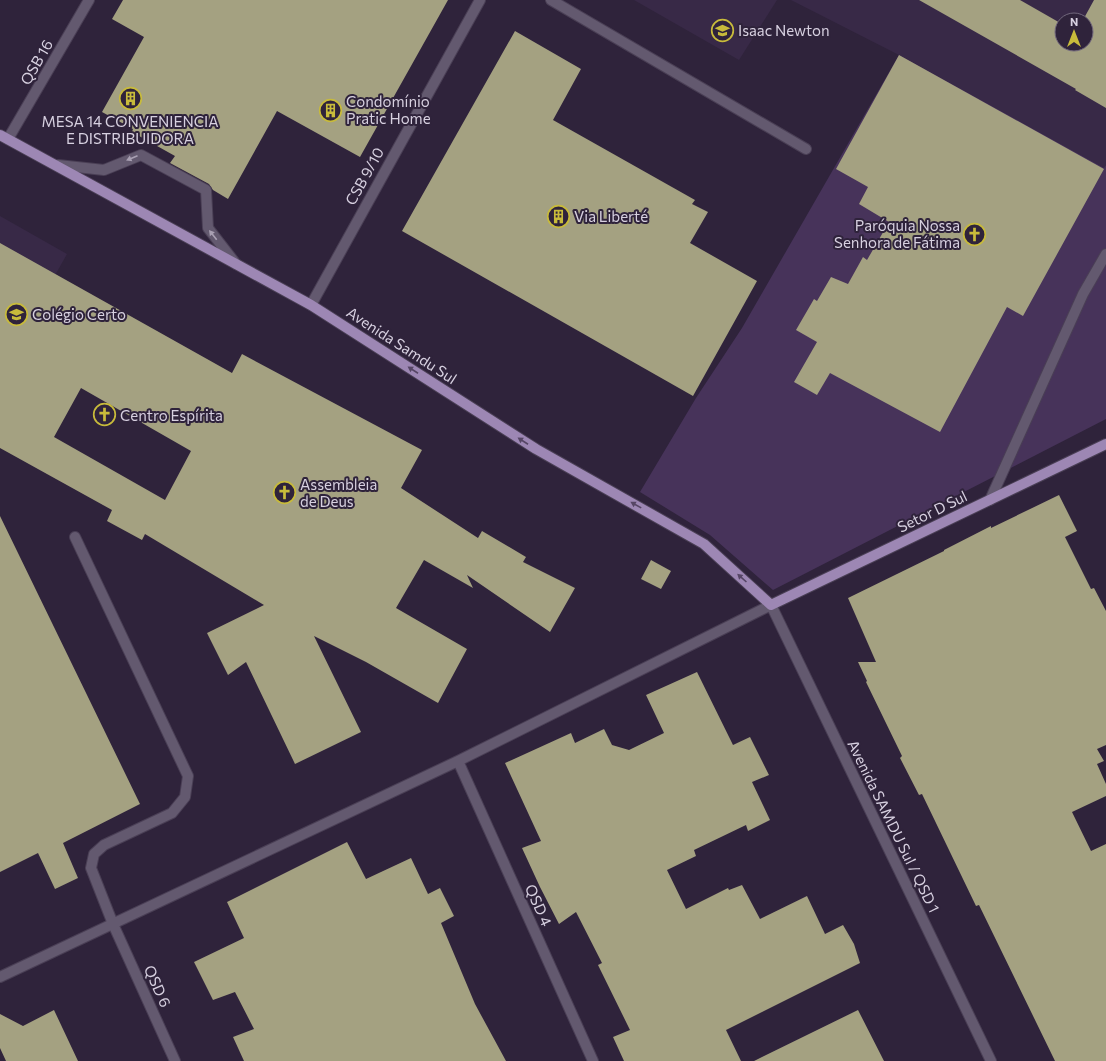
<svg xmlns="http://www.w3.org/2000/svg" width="1106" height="1061" font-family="Commissioner,sans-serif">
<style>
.built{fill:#382947;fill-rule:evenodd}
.green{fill:#47335a}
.building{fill:#a4a181;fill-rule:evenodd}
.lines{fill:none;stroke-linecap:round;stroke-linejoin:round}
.minor-casing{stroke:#4a3f55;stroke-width:12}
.major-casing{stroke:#4a3f55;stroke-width:12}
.minor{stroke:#63596f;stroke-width:10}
.major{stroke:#9d87b4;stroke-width:10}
.oneway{fill:#a9a0b3}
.oneway2{fill:#564665}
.labels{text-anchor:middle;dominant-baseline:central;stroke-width:4;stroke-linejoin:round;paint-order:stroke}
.poi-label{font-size:15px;fill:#d7d0e0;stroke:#2f233b;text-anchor:start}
.street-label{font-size:15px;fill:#d7d0e0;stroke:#2f233b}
</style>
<rect width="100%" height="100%" fill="#2f233b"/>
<path class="built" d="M634,0H777L739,60Z
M791,0H1106V165L1104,169L899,55ZM1062,20H1086V44H1062Z
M0,216L67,254L0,373Z"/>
<path class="green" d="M899,55L1104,168L1106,165V419L773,590L710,535L640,492L696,398L742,328Z"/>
<path class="building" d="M123,0H448L360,157L277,111L228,199L213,190L209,184L170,163L175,156L132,132L133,129L102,112L144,37L112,19Z
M919,0H1020L1062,24V44H1086V20H1083L1094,0H1106V108L1075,90L1076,89Z
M515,31L581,69L553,120L695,200L692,204L708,212L690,243L757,281L693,396L402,231Z
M899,55L1104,169L1023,316L1007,307L940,432L830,373L817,395L794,382L817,342L796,330L814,299L817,301L831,277L848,284L863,257L867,260L889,222L859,204L868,187L836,169Z
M0,243L232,373L242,354L422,450L401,488L478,538L482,531L526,557L523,562L575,588L550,632L467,575L473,588L424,560L396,608L467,649L438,703L366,662L314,636L361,732L295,764L246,662L228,675L207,633L264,605L145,534L142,540L107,521L112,510L0,448ZM81,388L191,451L165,500L54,437Z
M1059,495L1077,531L1065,537L1091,589L1094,588L1106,611V745L1097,749L1104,761L1097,764L1106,784V796L1072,812L1091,851L1106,844V1061H1055L979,905L976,906L922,794L919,795L900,758L902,756L866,682L867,681L858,662H876L848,598L944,551V550L991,526V528Z
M0,516L140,804L63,843L78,878L55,889L38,853L0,872Z
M651,560L671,571L661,589L641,579Z
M697,672L733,745L750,737L769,775L752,782L770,820L748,831L746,825L694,850L696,856L667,870L686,909L728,888L729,890L742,885L760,919L807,896L825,934L843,925L854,944L860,963L726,1030L741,1061H624L613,1037L630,1030L598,965L602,963L576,912L559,924L540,887L522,848L541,841L505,763L571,733L575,743L604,729L612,745L629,750L664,733L646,695Z
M347,842L366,879L411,858L428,894L440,888L454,916L441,923L475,1004L506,1061H244L233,1037L254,1029L235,992L213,1000L194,962L244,938L227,902Z
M54,1010L78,1061H6L0,1048V1014L23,1026Z
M858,1010L884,1061H754Z"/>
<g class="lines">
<defs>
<path id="minor" d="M551,0L806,149
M8,139L89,0
M58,165L104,170L141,155L206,190L208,228L236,264
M311,305L480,0
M990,500L1083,294L1106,254
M75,537L188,776L185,797L172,813L104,845L94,854L91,868L113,924L175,1061
M458,761L593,1061
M0,977L458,761L771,605L991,1061"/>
<path id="major" d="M0,135L311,305L536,449L704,544L771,605L1106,444"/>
</defs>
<use href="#minor" class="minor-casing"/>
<use href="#major" class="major-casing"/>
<use href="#minor" class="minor"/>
<use href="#major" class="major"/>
</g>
<defs><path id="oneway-solid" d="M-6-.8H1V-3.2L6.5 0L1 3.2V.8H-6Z"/></defs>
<g class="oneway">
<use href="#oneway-solid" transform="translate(132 158) rotate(157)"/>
<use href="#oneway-solid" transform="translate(213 235) rotate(-128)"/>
</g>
<g class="oneway2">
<use href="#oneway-solid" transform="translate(413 370) rotate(-147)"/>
<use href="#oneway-solid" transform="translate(523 441) rotate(-147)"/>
<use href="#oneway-solid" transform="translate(636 505) rotate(-151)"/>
<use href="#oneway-solid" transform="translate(742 578) rotate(-138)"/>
</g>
<defs>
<symbol id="school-ring" viewBox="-11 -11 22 22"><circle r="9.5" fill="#2f233b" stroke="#c8bb3b" stroke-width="1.5"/><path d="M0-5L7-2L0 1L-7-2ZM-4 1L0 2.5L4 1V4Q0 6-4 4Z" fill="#c8bb3b"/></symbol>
<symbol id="building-ring" viewBox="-11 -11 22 22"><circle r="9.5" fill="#2f233b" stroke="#c8bb3b" stroke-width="1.5"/><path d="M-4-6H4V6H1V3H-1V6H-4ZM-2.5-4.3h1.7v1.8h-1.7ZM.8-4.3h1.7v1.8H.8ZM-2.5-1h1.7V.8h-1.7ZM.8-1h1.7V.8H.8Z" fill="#c8bb3b"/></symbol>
<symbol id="church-ring" viewBox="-11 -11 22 22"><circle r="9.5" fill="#2f233b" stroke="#c8bb3b" stroke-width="1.5"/><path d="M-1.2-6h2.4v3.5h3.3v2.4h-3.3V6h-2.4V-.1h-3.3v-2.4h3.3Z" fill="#c8bb3b"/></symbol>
</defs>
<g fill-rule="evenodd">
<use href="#school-ring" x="710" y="18" width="25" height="25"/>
<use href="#building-ring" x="118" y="86" width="25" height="25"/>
<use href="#building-ring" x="318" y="98" width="25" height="25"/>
<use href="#building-ring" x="546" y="204" width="25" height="25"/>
<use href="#church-ring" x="962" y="222" width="25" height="25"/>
<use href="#school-ring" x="4" y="302" width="25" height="25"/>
<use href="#church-ring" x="92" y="402" width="25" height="25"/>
<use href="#church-ring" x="272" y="480" width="25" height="25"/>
</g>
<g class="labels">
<g class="poi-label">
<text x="738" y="30">Isaac Newton</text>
<text x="346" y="101">Condomínio<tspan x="346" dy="17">Pratic Home</tspan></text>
<text x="130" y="121" text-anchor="middle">MESA 14 CONVENIENCIA<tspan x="130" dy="17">E DISTRIBUIDORA</tspan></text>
<text x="574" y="216">Via Liberté</text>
<text x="960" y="225" text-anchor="end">Paróquia Nossa<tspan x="960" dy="17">Senhora de Fátima</tspan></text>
<text x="32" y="314">Colégio Certo</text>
<text x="120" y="415">Centro Espírita</text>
<text x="300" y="484">Assembleia<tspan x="300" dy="17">de Deus</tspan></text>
</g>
<g class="street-label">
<text transform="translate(36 62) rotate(-60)">QSB 16</text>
<text transform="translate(364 176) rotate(-61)">CSB 9/10</text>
<text transform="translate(402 345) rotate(33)">Avenida Samdu Sul</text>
<text transform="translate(932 511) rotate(-26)">Setor D Sul</text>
<text transform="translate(894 826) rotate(64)">Avenida SAMDU Sul / QSD 1</text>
<text transform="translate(539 905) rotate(66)">QSD 4</text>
<text transform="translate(158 986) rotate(66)">QSD 6</text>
</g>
</g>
<g transform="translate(1074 32)"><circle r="19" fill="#2f233b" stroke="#72687d"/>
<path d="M0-3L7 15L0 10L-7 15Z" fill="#c8bb3b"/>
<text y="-6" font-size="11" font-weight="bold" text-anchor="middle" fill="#d7d0e0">N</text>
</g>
</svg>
